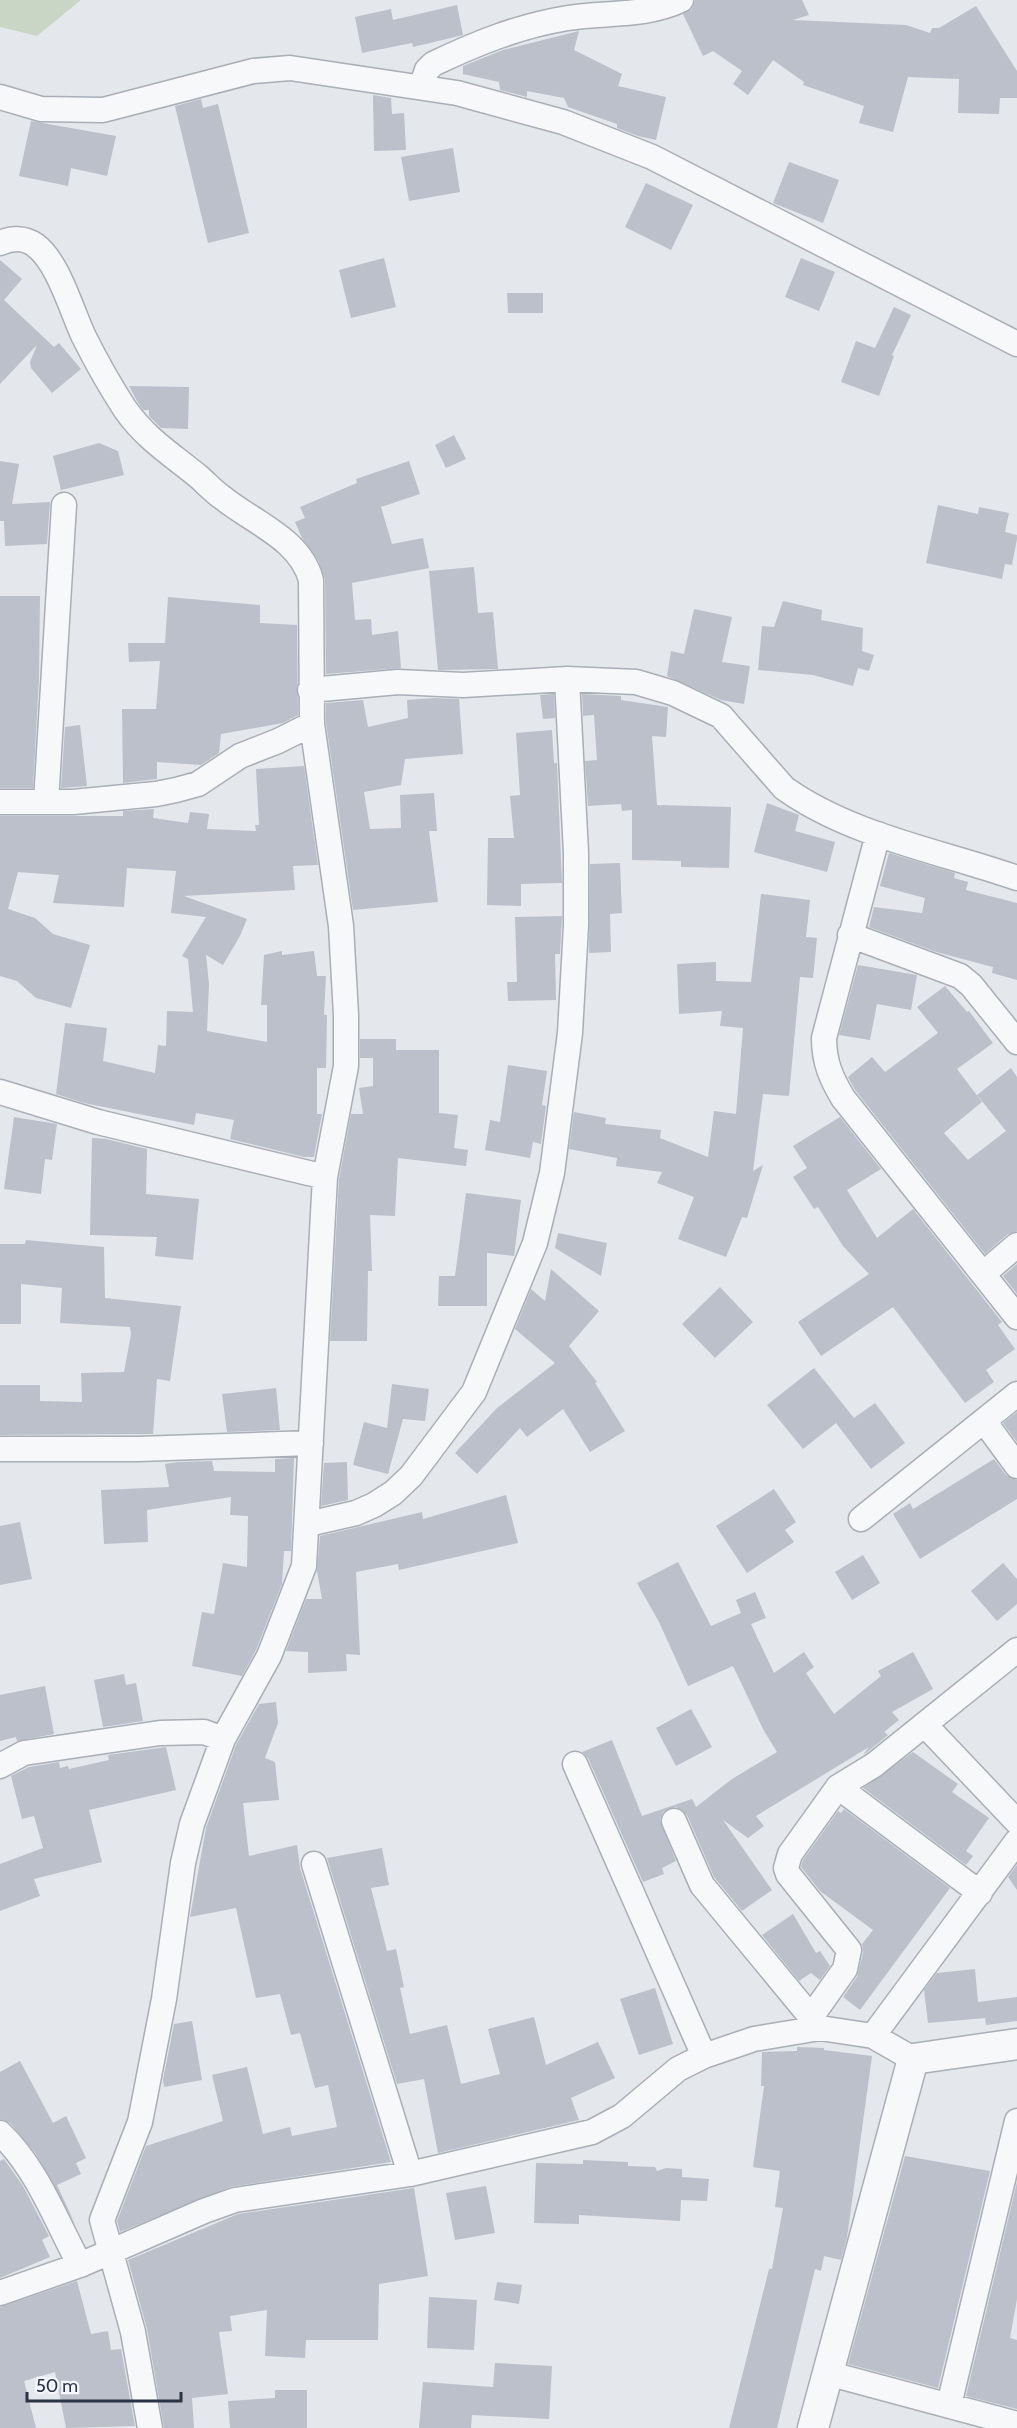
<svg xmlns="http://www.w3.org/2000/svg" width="1017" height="2428" font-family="Cabin,sans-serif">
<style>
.green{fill:#c9d6c5}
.building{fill:#bbc0ca}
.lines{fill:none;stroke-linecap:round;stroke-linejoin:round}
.minor-casing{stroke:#a9aeb7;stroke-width:27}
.tertiary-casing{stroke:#a9aeb7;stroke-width:33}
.minor{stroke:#f7f8fa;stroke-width:24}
.tertiary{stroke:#f7f8fa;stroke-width:30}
</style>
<rect width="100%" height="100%" fill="#e4e7ec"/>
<path class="green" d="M0,0H81L37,36L0,27Z"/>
<path class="building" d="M695,0H802L809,15L793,20L906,25L930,33L932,28H939L976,6L1017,71V98H1000L999,114L958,113L959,79L908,77L893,132L859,123L864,106L803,85L804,82L773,60L748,95L733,84L742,71L713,51L703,56L683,14L692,9Z
M457,5L463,35L413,47L412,43L362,53L355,17L391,9L393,20Z
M579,31L574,50L622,74L618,86L666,97L656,140L638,136L617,128V124L568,107L564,98L527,91V97L500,90L499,82L463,74V66L503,50Z
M373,95L391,98L392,114L404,113L406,150L374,151Z
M201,99L203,108L218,104L249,233L208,243L175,106Z
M31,121L116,136L107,176L71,168L68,186L19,176Z
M453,148L460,192L409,201L401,157Z
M789,162L839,180L823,223L773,203Z
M646,183L693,205L671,250L625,227Z
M384,258L396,307L351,318L339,270Z
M801,258L835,272L819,311L785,297Z
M0,260L22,279L4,300L54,347L59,343L81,369L52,393L31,368L30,362L37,345L0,384Z
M507,293H543V313H508Z
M894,307L911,315L892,355L894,356L879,396L841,382L856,341L875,348Z
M129,386L189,387L188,429L161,428L149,416V410H143L137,401Z
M454,435L466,459L446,468L435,445Z
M99,443L118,451L124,475L61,490L53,456Z
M0,461L19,464L12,504L50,502L47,544L5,546L4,521H0Z
M409,461L420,494L381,507L392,544L423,538L429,568L352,583L355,620L371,619L372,635L398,631L401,668L326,674L325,579L318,560L302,538L295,522L305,518L300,507L357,483L356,479Z
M938,505L978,514L979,507L1009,513L1005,532L1017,535V539L1012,565L1005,564L1002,579L926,563Z
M474,567L478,613L493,612L498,669L438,670L429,571Z
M0,596H40L39,678L33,788H0Z
M168,597L260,605V623L297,625L298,715L283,723L221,734L219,753L201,765L157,762V779L123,783L122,709H156L160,661L129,662L128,643H165Z
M783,601L822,610L821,620L863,628L862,651L874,655L869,671L858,668L853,686L813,675L758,670L762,626L774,627Z
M694,609L732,617L722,662L750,666L744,704L721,700L667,676L671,651L684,654Z
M554,694L555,718L543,719L540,695Z
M582,694L621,696V700L668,707L666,737L652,736L657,805L731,807L729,868L681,867V861L632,860V810L622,811L621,804L588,806L585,761L597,760L594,715L583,716Z
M435,698L459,699L463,754L405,759L401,785L364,792L370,829L401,828L400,795L434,793L437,831H429L438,902L353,910L326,723V703L363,700L368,727L408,718L407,700Z
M80,725L87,786L61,788L65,727Z
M552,730L554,763H557L562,883L521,884V906L487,905L488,838H514L510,796L520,795L516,733Z
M304,766L318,865L293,866L295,890L184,896L247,919L240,936L223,965L206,955L209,984L207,1031L267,1042V1005H261L264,955L282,951V955L314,951L317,976H326L324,1015H327L326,1068H317V1114H322L314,1157H304L230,1139L234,1120L196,1113L194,1125L84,1103L56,1094L65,1023L107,1028L103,1061L155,1073L158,1045L166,1046L167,1011L193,1012L188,959L182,956L206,917L171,913L176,871L127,868L124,907L53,903L59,875L18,872L8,909L35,918L53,934L90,945L71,1008L36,998L17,981L0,976V816H123V811L154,809L153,818L188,823L190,812L209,814L207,829L256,831L255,825H259L256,769Z
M767,803L799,815L795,831L835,842L827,872L754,852Z
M889,853L955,873L954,878L968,882L966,890L1017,903V980L992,973L993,967L936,952L869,927L874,907L922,913L925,898L880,886Z
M620,863L622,913L610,914L611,952L589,953L590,864Z
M761,894L810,900L806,937L817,938L813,978L800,977L789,1096L763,1094L753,1171L763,1165L747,1218L742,1217L726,1257L678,1239L694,1197L657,1183L662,1172L616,1166L617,1158L569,1149L574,1112L606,1118L605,1124L661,1130L660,1138L708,1157L714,1111L736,1114L743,1028L720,1026L722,1011L679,1014L677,964L716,962V981L751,982Z
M562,916L560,954H555L556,1000L508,1001L507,982H517L515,917Z
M858,965L917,975L911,1010L877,1004L870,1040L839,1035Z
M945,986L967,1012L969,1011L993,1043L957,1069L982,1102L944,1133L968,1160L1006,1131L977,1095L1011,1068L1017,1077V1231L1008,1234L985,1254L855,1090L848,1077L872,1057L885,1072L938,1033L917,1007Z
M360,1039H396V1050H439V1113L458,1115L454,1148L468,1150L466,1166L398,1158L395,1216L370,1215L372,1271H368L367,1341H330L339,1179L351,1114H363L359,1088L373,1086V1058H360Z
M508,1065L547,1071L542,1105L546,1106L541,1144L533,1142L530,1158L485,1150L490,1120L500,1122Z
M14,1117L57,1124L52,1160L45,1159L41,1194L4,1189Z
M840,1117L881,1169L847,1190L877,1238L913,1209L1002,1322L998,1325L1015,1349L986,1370L994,1382L965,1403L893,1307L821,1356L798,1322L869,1274L843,1246L818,1207L814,1209L793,1177L807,1168L793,1146Z
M92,1138L106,1139L147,1149L146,1194L199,1199L193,1260L155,1256L157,1237L90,1235Z
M466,1193L521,1200L514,1256L487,1253V1306H438L439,1276H455Z
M558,1233L607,1243L601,1276L555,1248Z
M26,1240L104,1247L105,1298L181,1306L170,1381L157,1379L153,1434L0,1435V1385H40V1401L82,1402L81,1373L124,1372L131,1334L130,1327L60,1323L62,1288L21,1284V1324H0V1244H25Z
M1017,1264V1294L1003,1276Z
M551,1269L599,1311L569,1346L597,1382L595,1383L625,1431L590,1452L563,1409L527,1437L520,1428L477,1474L455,1453L497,1408L555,1363L515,1329L531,1289L545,1301Z
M720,1287L753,1322L715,1358L682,1324Z
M814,1368L854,1418L875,1403L905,1443L871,1469L836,1423L803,1449L767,1405Z
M392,1384L429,1389L425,1421L403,1419L388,1474L353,1465L364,1422L387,1428Z
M276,1388L280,1430L227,1432L222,1394Z
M1017,1412V1442L1003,1423Z
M294,1458L291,1551H284L282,1584L256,1650L242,1676L192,1666L202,1612L214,1614L223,1563L247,1567L248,1516L230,1515L231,1497L147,1510L148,1542L104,1544L101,1490L169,1487L165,1464L178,1462L212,1461L214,1471L275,1472V1459Z
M994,1459L1006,1475L1017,1480V1499L920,1559L893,1514L910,1503L913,1509Z
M347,1462L348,1500L321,1506L324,1463Z
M774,1489L796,1522L785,1530L794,1542L747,1573L716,1526Z
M506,1495L518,1543L399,1570L398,1564L356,1572L360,1655L346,1654L347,1671L308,1673V1652L286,1651L306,1599H322L317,1571L320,1536L422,1512L423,1519Z
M20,1522L32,1579L0,1585V1526Z
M863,1555L880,1583L852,1600L835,1572Z
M678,1562L711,1626L741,1613L736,1600L755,1592L766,1618L751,1624L774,1673L804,1652L814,1667L806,1673L834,1714L881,1676L878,1671L913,1652L933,1689L892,1712L899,1720L884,1732L888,1735L866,1753L863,1755L869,1747L756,1816L764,1826L748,1838L723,1820L772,1890L742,1911L714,1877L687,1815L676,1807L663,1812L660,1820L676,1861L662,1868L664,1874L643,1882L588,1758L582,1752L612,1740L642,1816L692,1799L696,1807L732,1779L777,1752L764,1731L733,1666L688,1686L659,1622L637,1583Z
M1003,1563L1017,1579V1604L997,1621L971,1591Z
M124,1674L126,1685L136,1683L143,1721L103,1727L94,1680Z
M45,1686L54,1734L17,1741L16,1737L0,1741V1695Z
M276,1702L278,1723L265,1758L275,1762L279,1800L243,1803L249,1856L297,1845L300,1868L391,2162L230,2187L120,2232L117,2221L146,2146L223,2121L212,2075L247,2067L263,2134L290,2127L292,2136L337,2127L328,2085L315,2088L300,2033L291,2035L280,1994L256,1998L236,1908L190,1917L206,1828L236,1745L259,1704Z
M691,1709L712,1747L676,1766L656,1728Z
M166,1747L176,1790L89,1810L102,1862L34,1879L40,1896L0,1911V1864L43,1848L34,1816L22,1819L11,1776L29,1767L59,1762L60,1768L68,1766L69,1769L109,1760L108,1755Z
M913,1752L958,1784L952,1792L989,1818L966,1851L973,1856L966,1865L863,1788Z
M844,1809L950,1888L860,2010L843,1997L857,1977L863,1953L862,1944L873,1930L820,1891L801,1867L803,1860L838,1811L841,1813Z
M382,1848L389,1885L371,1888L387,1951L396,1949L404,1987L400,1988L410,2034L447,2025L461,2084L500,2074L488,2029L534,2017L546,2065L598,2042L615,2078L571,2098L579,2120L438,2153L424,2079L397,2084L327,1858Z
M1017,1865V1890L1008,1877Z
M793,1914L816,1953L820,1951L830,1966L820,1980L811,1973L799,1981L762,1935Z
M975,1969L978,2002L1017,1997V2021L986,2025L985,2018L928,2023L924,1990L937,1973Z
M655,1988L673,2044L639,2055L620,1999Z
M192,2021L202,2080L164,2087L163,2080L174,2024Z
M797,2047L824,2048V2050L872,2056L847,2238L841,2260L824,2256L821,2271L815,2269L777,2428H729L769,2269H772L783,2208L775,2207L780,2171L753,2167L764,2086H761L762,2052L797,2051Z
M20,2061L53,2123L66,2116L86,2158L76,2163L81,2174L57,2185L75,2224L36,2154L10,2123L0,2119V2072Z
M905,2156L990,2171L938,2388L848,2364Z
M4,2159L23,2186L49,2236L42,2240L50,2257L0,2278V2161Z
M583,2160L628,2162V2166L655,2167L657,2171L666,2168L682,2169V2177L709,2179L707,2201L681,2200L680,2221L579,2215V2224L534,2223L536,2163L583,2164Z
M1017,2182V2299L1010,2338L1017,2340V2409L966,2396Z
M486,2186L495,2233L455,2240L446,2193Z
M414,2188L428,2276L379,2284L378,2340H306L305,2358L265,2356L267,2310L230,2316L232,2331L219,2332L228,2394L192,2398L194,2428H164L147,2329L128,2260L238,2214Z
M77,2281L91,2334L108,2331L111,2350L121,2349L135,2426L66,2428L55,2372L24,2381L36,2428H0V2307Z
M497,2282L522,2285L519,2304L494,2300Z
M429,2297L477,2300L474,2350L427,2348Z
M495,2363L552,2366L549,2419L472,2415L471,2428H419L423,2382L493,2387Z
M275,2390H307V2428H230L228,2401L275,2398Z"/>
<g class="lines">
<defs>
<path id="minor" d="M421,87L427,70L433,64C477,43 519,26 568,18C605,12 645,17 681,0
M0,97L41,109L103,110L253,71L290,68L457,93L563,122L652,157L1017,344
M0,243C11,238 24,237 35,245C58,261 72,312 84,337C96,361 110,386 125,409C146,439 171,454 199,477C207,484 214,492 223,498C254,523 300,539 311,580L312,724L341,926L346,1015V1066L325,1177
M310,690L398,682L463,685L567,679L636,682L673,693L721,716L784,788C851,836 940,851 1017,878
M0,802H73L156,794L176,790L198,784L240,756L278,741L312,724
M46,802L64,505
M878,834L824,1038C824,1062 831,1078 843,1098L1017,1317
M850,935L960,976L971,985L1017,1042
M0,1092L98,1122L325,1177L304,1566L269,1656L223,1739L192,1824L183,1863L164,1999L140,2122L102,2220L133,2332L150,2428
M983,1274L1017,1245
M984,1421L1017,1466
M0,1449H138L311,1443
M861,1519L1017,1394
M308,1524L356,1513L374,1505L393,1493L411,1476L474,1392L535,1243L552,1173L570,1033L576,925V853L567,679
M925,1725L1017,1822
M575,1764L704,2056
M0,1766L24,1753L160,1733L204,1732L223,1739
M838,1787L980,1893
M674,1821L702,1885L820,2028
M314,1864L410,2174
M811,2017L845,1969L849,1950L788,1874L786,1868L790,1854L838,1787L874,1765L1017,1650
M873,2036L1017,1841
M0,2133C37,2168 56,2221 80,2265
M0,2293L80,2265L204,2211L235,2200L410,2174L592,2132L622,2116L678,2069L704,2056L754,2039L820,2028L873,2036L913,2059
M827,2373L1017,2424
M949,2405L1017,2121"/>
<path id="tertiary" d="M813,2428L913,2059L1017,2044"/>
</defs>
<use href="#minor" class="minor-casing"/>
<use href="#tertiary" class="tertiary-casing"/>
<use href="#minor" class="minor"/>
<use href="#tertiary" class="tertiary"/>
</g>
<path d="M27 2392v9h154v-9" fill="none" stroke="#2b3445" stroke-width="3"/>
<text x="36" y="2392" font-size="18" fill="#2b3445" stroke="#f4f6f9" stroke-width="4.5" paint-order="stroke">50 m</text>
</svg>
